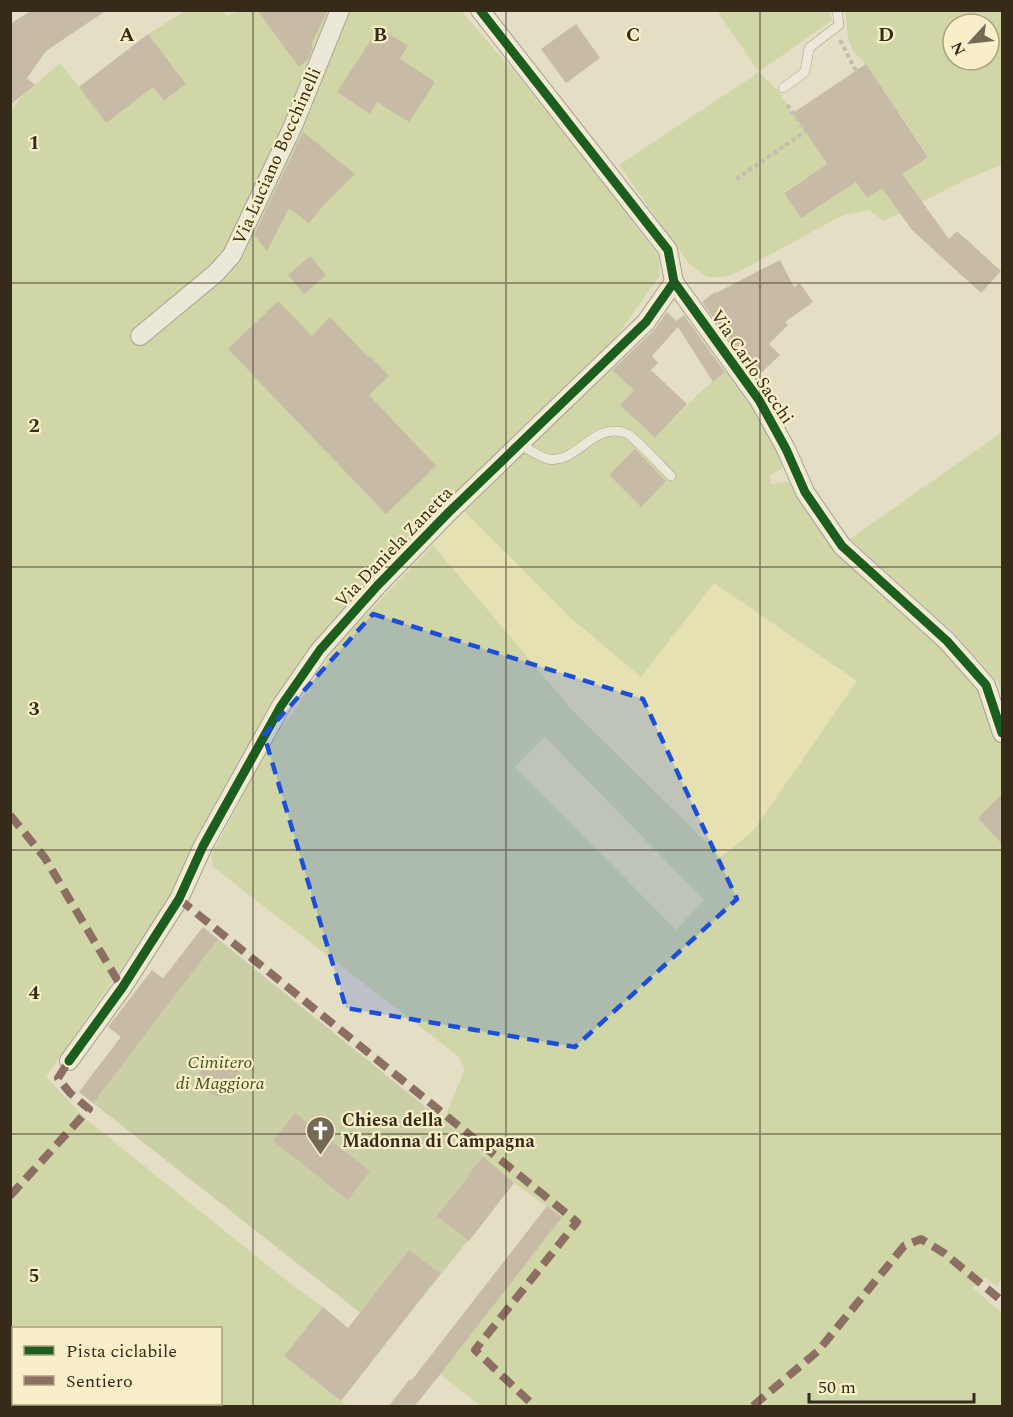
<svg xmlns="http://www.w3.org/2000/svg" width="1013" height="1417" font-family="Spectral,serif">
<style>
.farmland{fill:#e6e1b3}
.green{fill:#d1d6a6;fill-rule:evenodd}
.cemetery{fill:#cbcfa6}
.building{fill:#c8bba6}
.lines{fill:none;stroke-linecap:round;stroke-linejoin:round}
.lane-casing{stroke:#a8a290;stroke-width:10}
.street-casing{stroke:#a8a290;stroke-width:20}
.path{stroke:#c3bfb0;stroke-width:4;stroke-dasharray:4.5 3;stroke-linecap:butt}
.lane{stroke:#ebe7d9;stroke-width:9}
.street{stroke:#ebe7d9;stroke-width:18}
.quiet{stroke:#8d6e63;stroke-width:8;stroke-dasharray:15 8;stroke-linecap:butt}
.cycleway-casing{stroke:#f8efc8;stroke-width:13}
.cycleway{stroke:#1b5e20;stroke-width:9}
.marked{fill:#1d4ed8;fill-opacity:0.2;stroke:#1d4ed8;stroke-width:4.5;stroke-dasharray:12 8;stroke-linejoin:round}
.grid{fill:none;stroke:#362a19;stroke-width:1.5;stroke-opacity:0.55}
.labels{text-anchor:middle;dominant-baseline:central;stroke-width:4.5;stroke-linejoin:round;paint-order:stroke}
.street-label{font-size:18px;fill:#362a19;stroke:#f8efc8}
.park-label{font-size:18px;font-style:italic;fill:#41541d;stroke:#f8efc8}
.poi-label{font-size:18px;font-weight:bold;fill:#362a19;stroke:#f8efc8;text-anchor:start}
.grid-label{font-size:20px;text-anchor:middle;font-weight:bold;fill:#362a19;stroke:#f8efc8;stroke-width:4.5;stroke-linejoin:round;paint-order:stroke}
</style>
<rect width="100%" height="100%" fill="#e4dec5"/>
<path class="farmland" d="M463,510L571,618L641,677L714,583L857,682L753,831L721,858L572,710L433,545Z
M545,737L705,900L676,930L515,767Z"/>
<path class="green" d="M185,11H223L226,16L240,11H257L266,22L280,11H461L517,75L613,195L659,257L660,275L607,350L387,557L324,636L296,667L195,843L166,904L46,1077L86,1119L288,1282L323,1307L284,1356L347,1406H11L10,112L21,97L60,63L106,122L153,87L165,101L186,84L148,34ZM14,1328H220V1404H14Z
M717,11H829L832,20L759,72L778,91L827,164L784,192L801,218L856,182L867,197L928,156L866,64L853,51L848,37L845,11H1002V165L969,178L884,221L869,210L841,216L738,272L724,277H707L690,265L619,165L759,72ZM953,24H989V60H953Z
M729,368L781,447L783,468L770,475L771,484L788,481L812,519L838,550L941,642L984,693L1002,747V1275L998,1287L985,1278L973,1288L1002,1313V1406H481L440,1374L562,1217L514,1183L443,1121L465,1069L458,1056L213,867L211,855L278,730L291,715L337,645L433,545L572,710L721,857L753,831L857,681L714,583L641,677L571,618L463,510L612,369L634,390L620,405L655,438L698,394ZM545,737L704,900L676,930L515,767Z
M1002,432V700L998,682L954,633L850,539Z"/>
<path class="cemetery" d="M203,927L443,1121L514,1183L391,1337L79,1092L121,1037L152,970L163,978Z"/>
<path class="building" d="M32,10H107L46,51L27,78L35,85L10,105V24Z
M257,10H328L311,45L313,48L308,59L299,67Z
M576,24L600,58L566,83L541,49Z
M379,28L408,46L400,59L435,82L409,122L377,102L370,114L337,92Z
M148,34L186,84L164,101L153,87L106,123L79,87Z
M866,64L928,157L902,174L949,239L957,231L1001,271L981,293L912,230L882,188L867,198L856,182L801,218L784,193L827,164L793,113Z
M303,132L355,174L323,206L309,223L289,208L267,251L254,235Z
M310,256L326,275L304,294L288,275Z
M780,260L794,287L800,283L813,302L785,322L788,325L769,344L780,355L760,374L744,357L742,358L702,302L715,292L716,293Z
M278,301L312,336L330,317L368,357L370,356L389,376L369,395L436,466L386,514L228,349Z
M667,312L676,321L684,315L725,372L713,382L678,327L652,356L658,363L651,370L687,404L655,438L620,405L634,390L612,370L654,330Z
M635,449L666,481L641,507L609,475Z
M1002,794V844L978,818Z
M203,927L218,939L93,1103L79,1092L121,1037L108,1027L152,970L163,979Z
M200 1076a20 20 0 1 1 40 0a20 20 0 1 1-40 0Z
M295,1113L370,1171L348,1200L273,1141Z
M484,1157L514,1183L469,1241L437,1216L469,1176L467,1175Z
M547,1206L562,1217L438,1377L414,1407H388L410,1379L411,1381Z
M409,1250L440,1274L341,1401L284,1356L323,1307L348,1328Z"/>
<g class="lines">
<defs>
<path id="lane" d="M783,88L805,72L809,48L839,25L837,10
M519,444C527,448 539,457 548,459C577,465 594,419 628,434C635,438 663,468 671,476"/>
<path id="street" d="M480,10L668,250L674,282L759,400L786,449L805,492L842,546L947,641L986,685L1002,733
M140,336L216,273L232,255L293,126L340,10
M69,1061L122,988L179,899L203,846L281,706L320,650L377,586L449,512L646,322L674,282"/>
</defs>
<use href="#lane" class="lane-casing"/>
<use href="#street" class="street-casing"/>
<path class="path" d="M840,40L856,71
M736,179L806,131L786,103"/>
<use href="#lane" class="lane"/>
<use href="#street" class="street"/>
<path class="quiet" d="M10,815L45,858L122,988
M179,899L577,1222L475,1350L534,1406
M10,1196L89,1109L70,1093L58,1078L69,1061
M753,1406L818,1351L904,1246L921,1239L944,1253L1002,1301"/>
<defs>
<path id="cycleway" d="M480,10L668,250L674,282L759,400L786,449L805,492L842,546L947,641L986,685L1002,733
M69,1061L122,988L179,899L203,846L281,706L320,650L377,586L449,512L646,322L674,282"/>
</defs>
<use href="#cycleway" class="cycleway-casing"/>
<use href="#cycleway" class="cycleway"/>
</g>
<path class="marked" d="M373,614L643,699L737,899L575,1047L346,1008L264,735Z"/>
<path class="grid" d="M253,10V1406M506,10V1406M760,10V1406M10,283H1002M10,567H1002M10,850H1002M10,1134H1002"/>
<defs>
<symbol id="church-pin" viewBox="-11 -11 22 30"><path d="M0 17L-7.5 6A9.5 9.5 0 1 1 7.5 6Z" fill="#736955" stroke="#f8efc8"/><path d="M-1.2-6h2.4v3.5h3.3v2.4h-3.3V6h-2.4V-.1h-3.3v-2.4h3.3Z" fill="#fff"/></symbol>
</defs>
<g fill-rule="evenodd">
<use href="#church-pin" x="304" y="1114" width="33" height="45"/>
</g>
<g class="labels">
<g class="street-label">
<text transform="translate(277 156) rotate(-66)">Via Luciano Bocchinelli</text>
<text transform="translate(752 367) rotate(56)">Via Carlo Sacchi</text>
<text transform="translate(394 547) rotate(-46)">Via Daniela Zanetta</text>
</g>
<g class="park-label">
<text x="220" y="1062">Cimitero<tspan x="220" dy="21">di Maggiora</tspan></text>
</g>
<g class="poi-label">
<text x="342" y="1120">Chiesa della<tspan x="342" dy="21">Madonna di Campagna</tspan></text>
</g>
</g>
<g class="grid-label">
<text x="127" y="41">A</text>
<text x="380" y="41">B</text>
<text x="633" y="41">C</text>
<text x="886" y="41">D</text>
<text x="34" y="149">1</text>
<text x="34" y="432">2</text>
<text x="34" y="715">3</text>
<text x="34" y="999">4</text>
<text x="34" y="1282">5</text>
</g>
<rect width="1013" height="1417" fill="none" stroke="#362a19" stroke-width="24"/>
<rect x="12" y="1327" width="210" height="78" fill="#f8efc8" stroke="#aaa082" stroke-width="1.5"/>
<rect x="24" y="1346" width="30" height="9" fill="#1b5e20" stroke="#aaa082" stroke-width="1.5"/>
<text x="66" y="1357" font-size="18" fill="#362a19">Pista ciclabile</text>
<rect x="24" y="1376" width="30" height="9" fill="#8d6e63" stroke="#aaa082" stroke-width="1.5"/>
<text x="66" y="1387" font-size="18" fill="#362a19">Sentiero</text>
<g transform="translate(971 42) rotate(243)"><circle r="28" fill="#f8efc8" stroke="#aaa082" stroke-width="1.5"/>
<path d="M0-4.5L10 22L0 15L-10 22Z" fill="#736955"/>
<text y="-9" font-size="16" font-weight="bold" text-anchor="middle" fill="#362a19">N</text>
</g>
<path d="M809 1393v9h165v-9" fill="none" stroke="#362a19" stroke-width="3"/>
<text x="818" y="1393" font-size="18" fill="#362a19" stroke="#f8efc8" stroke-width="4.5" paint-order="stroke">50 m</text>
</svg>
